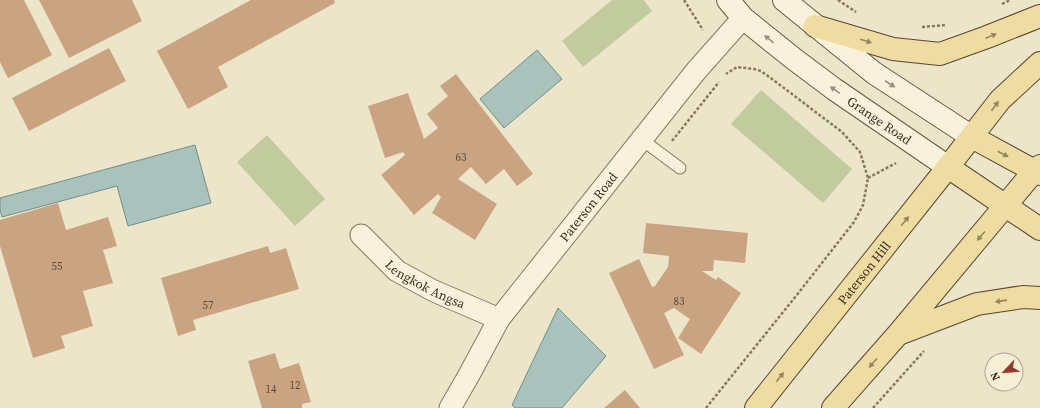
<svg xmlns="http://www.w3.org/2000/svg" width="1040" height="408" font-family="'Source Serif 4',serif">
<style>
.green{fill:#c2cb9d}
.water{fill:#a9c2bc;stroke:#70908a}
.building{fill:#caa480}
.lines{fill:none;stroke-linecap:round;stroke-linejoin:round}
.lane-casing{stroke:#89785e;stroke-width:13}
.street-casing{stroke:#89785e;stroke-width:23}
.secondary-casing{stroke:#6b5941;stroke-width:24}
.primary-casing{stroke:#574632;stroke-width:24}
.path{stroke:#89785e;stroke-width:2.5;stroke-dasharray:3 2;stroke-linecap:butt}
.lane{stroke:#f8f2dc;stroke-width:11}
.street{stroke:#f8f2dc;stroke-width:21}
.secondary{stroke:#f8f2dc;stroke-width:22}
.primary{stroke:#eedca3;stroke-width:22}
.oneway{fill:#948662}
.oneway2{fill:#99907e}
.labels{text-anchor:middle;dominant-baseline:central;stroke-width:4;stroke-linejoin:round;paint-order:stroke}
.number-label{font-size:11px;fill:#5e4c39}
.street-label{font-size:13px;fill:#3a2f21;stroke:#f5efd8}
</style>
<rect width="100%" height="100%" fill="#ede5c9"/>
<path class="green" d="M612,0H644L652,11L583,67L562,41Z
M761,90L852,169L823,203L731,124Z
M267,135L325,199L295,226L237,162Z"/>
<path class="water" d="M537,50L562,79L504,128L480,99Z
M195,145L211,203L128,226L117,186L2,217L0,210V198Z
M558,308L606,356L562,408H515L512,405Z"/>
<path class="building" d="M0,0H24L52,55L8,78L0,62Z
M39,0H132L142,21L69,58Z
M251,0H334L335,3L218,67L228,87L188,109L157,51Z
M109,48L126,81L29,131L12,98Z
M456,74L533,174L517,186L504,169L486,184L471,167L458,179L497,204L475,240L432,213L441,197L438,194L414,215L381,175L405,155L403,152L385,158L368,106L408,93L424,139L438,128L427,114L448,96L440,86Z
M58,203L66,230L108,217L117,246L103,250L113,283L83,291L93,326L61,336L65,348L33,358L0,246V220Z
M646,223L748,233L745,263L714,260L713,271H702L716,280L718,277L741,293L701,354L678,338L690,319L674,308L664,313L684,355L654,369L609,273L639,259L652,287L655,286L668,267L669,256L643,253Z
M268,246L270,253L286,248L299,289L193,320L196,330L178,336L161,278Z
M275,353L280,369L299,363L311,402L302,404V408H262L248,361Z
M625,390L640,408H604Z"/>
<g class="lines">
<defs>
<path id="lane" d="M641,139L680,168"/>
<g id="street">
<path id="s1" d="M361,235L397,271L434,291L499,319"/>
<path id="s2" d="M450,408L469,375L499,319L696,71L743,18"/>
</g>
<g id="secondary">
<path id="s3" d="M728,0L743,18L794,59L834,89L948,167"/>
<path d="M784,0L874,73L972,137"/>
</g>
<g id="primary">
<path d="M815,26L893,49L940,54L987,37L1040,16"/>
<path d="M972,137L1040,174"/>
<path d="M948,167L1040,229"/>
<path d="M901,333L977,304L1023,297L1040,298"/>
<path id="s4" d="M756,408L948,167L1000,100L1040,63"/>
<path d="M833,408L899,333L1035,170L1040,166"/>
</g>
</defs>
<use href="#lane" class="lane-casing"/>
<use href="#street" class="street-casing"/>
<use href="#secondary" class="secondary-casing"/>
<use href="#primary" class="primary-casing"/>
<path class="path" d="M684,0L703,30
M838,0L856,12
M1002,4L1010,0
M922,27L945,25
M672,141L719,82
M868,178L896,163
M706,408L796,296L854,222L863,205L868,178L860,152L842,132L780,85L761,71L754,69L737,67L726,74
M873,408L924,351"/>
<use href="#lane" class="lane"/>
<use href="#street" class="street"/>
<use href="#secondary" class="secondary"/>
<use href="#primary" class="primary"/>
</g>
<defs><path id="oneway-solid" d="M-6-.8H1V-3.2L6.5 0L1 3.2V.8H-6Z"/></defs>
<g class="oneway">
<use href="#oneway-solid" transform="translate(991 36) rotate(-22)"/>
<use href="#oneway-solid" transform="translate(866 41) rotate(17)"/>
<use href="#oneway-solid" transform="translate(995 106) rotate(-53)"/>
<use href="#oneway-solid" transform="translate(1003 154) rotate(28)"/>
<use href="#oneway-solid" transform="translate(905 221) rotate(-51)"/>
<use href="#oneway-solid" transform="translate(981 236) rotate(130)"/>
<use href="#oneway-solid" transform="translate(1001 301) rotate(172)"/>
<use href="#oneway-solid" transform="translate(873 363) rotate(131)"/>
<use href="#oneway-solid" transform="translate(780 377) rotate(-51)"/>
</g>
<g class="oneway2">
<use href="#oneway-solid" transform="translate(769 39) rotate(-141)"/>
<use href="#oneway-solid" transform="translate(890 84) rotate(33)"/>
<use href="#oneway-solid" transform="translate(835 90) rotate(-145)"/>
</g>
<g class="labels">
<g class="number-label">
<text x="461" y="157">63</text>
<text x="57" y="266">55</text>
<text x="679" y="301">83</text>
<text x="208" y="305">57</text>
<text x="295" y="385">12</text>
<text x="271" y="389">14</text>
</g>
<g class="street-label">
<text stroke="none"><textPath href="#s3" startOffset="194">Grange Road</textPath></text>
<text stroke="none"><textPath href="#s2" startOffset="245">Paterson Road</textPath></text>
<text stroke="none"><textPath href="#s4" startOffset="173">Paterson Hill</textPath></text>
<text stroke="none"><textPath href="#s1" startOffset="82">Lengkok Angsa</textPath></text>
</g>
</g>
<g transform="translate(1004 372) rotate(244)"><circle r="19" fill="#f5efd8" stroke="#aaa28f"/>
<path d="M0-3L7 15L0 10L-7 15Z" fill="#963730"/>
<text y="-6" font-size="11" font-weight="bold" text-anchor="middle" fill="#3a2f21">N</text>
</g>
</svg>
